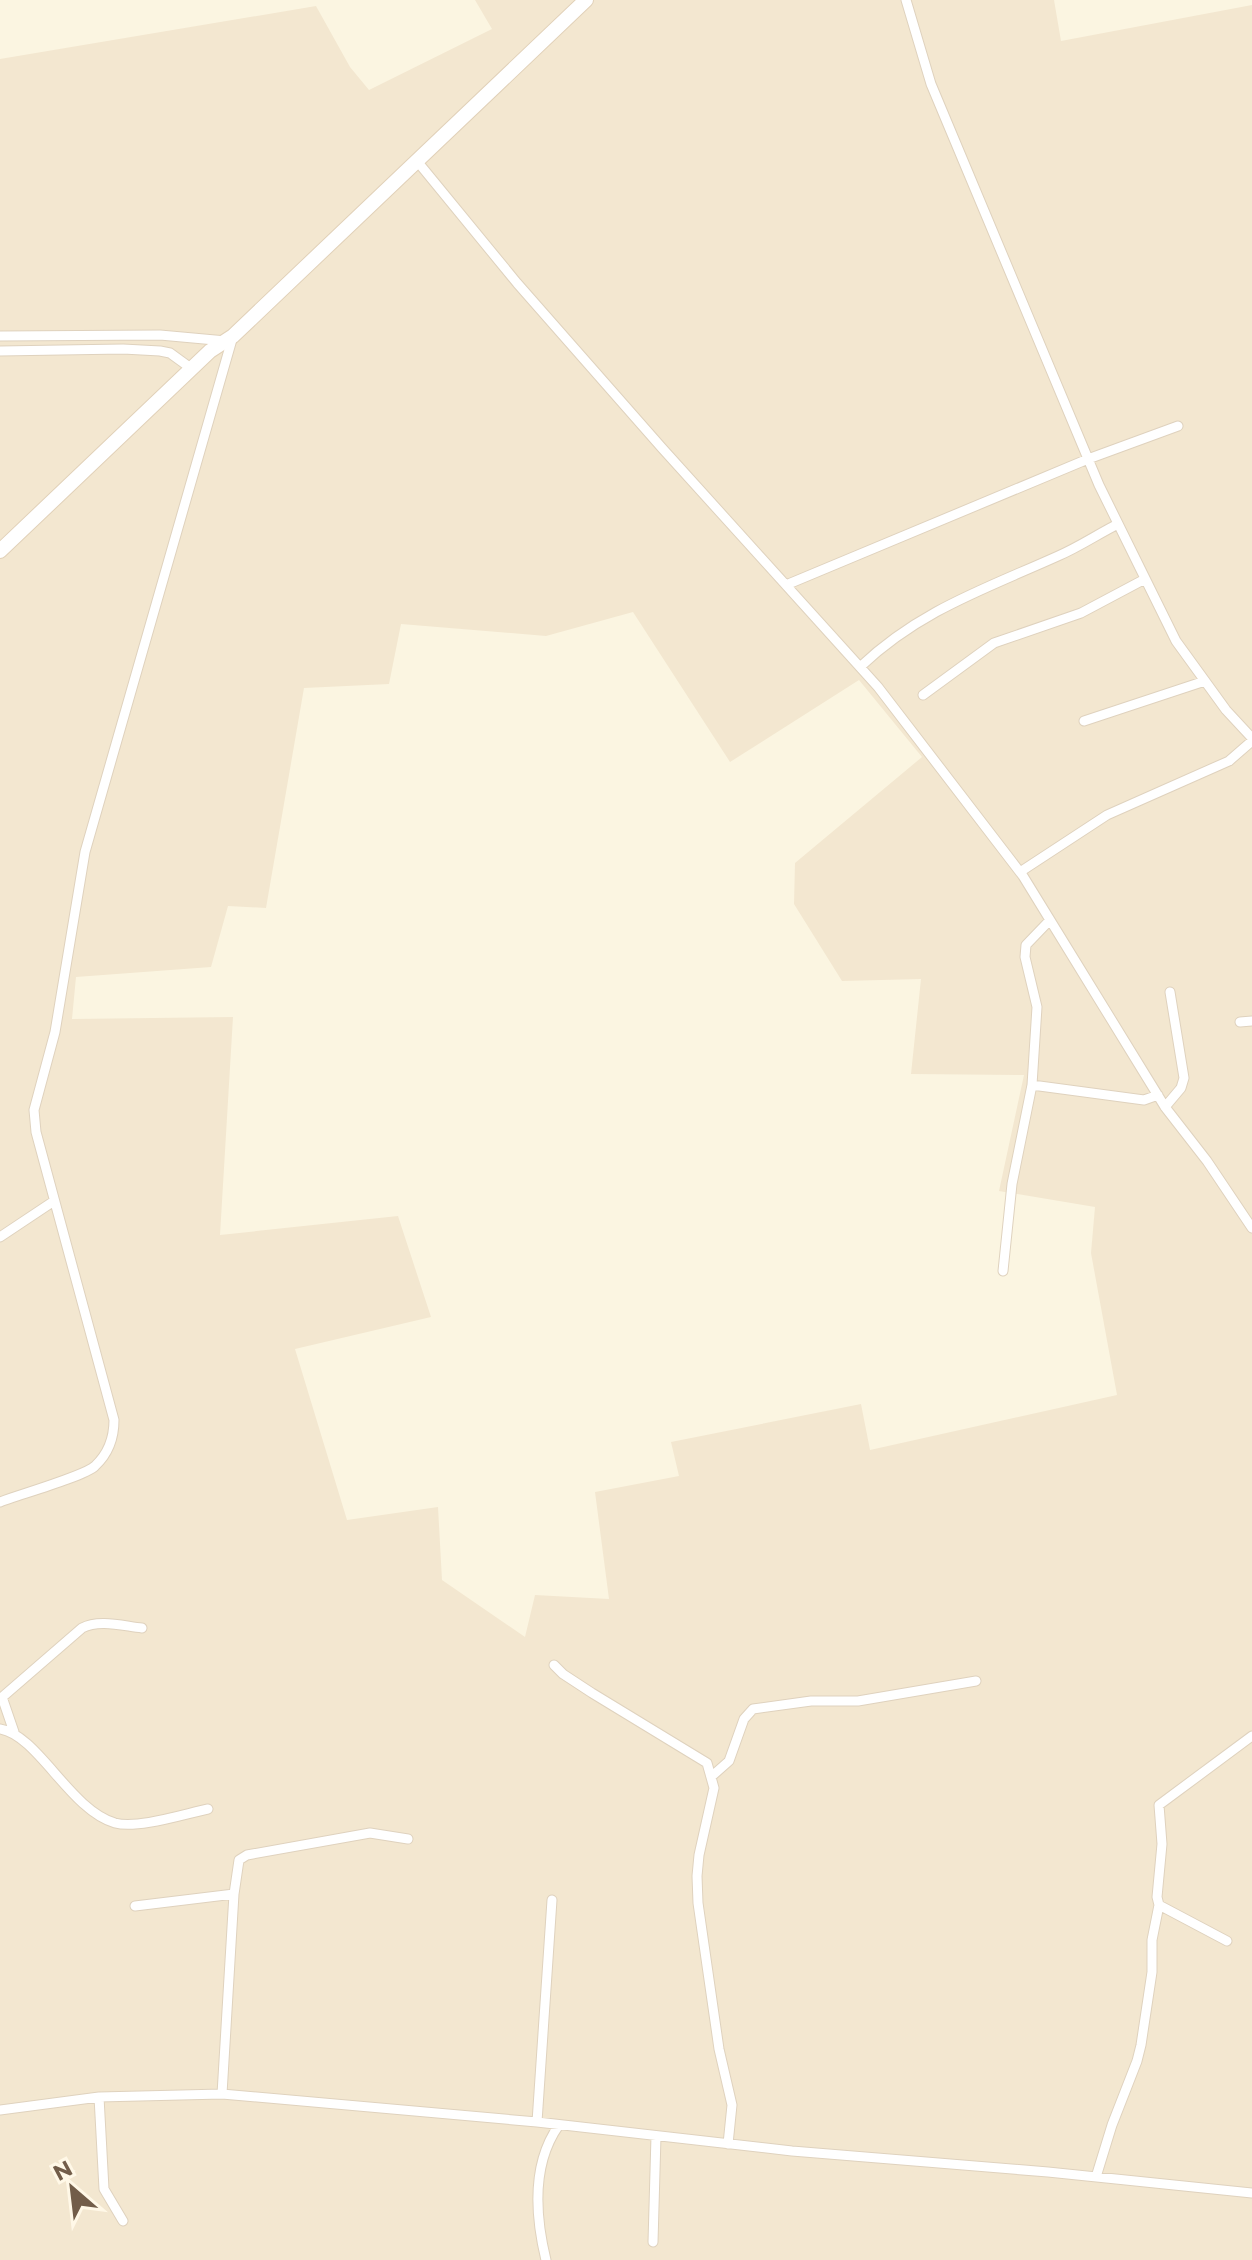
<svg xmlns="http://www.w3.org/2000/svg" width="1252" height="2260" font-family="Montserrat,sans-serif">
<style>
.residential{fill:#f3e7d0;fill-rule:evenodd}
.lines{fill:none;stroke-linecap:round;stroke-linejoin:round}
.minor-casing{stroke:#dfd2be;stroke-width:11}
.secondary-casing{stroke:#e1d1b9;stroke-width:16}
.minor{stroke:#fff;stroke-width:9}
.secondary{stroke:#fff;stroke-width:14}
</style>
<rect width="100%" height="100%" fill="#fbf5e1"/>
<path class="residential" d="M475,0H1054L1061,41L1252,5V2260H0V59L316,6L350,67L369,90L492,29ZM633,612L730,762L859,680L922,757L795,863L794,904L842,981L921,979L911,1074L1024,1075L999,1191L1095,1207L1091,1253L1117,1395L870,1450L861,1404L671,1442L679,1476L595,1492L609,1599L535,1595L525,1637L442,1580L438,1507L347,1520L295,1349L431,1317L398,1216L220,1235L233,1017L72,1019L76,977L211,967L228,906L266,908L304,688L389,684L401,624L546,636Z"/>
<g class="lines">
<defs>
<path id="minor" d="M906,0L931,84L1099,485L1176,641L1226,710L1252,738
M417,161L517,283L662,448L878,687L1023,876L1165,1107L1207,1161L1252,1228
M0,336L160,335L226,341
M0,351L123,349L160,351L170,353L192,369
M786,585L1088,459L1178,426
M860,667C920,610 985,589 1058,556C1079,547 1098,534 1118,524
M923,695L994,643L1081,613L1145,579
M1084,721L1205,681
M1020,872L1107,815L1229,761L1252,741
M1240,1022L1252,1021
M1032,1085L1144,1100L1158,1095
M1165,1107L1181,1088L1184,1078L1170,992
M0,1237L54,1201
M1003,1271L1012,1184L1032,1085L1037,1007L1025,957L1026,945L1050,920
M0,1502C18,1495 85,1476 95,1466C109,1453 114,1438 114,1420L36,1132L34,1110L55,1032L85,852L233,336
M554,1665L563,1674L592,1693L707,1763L714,1788L699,1855L697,1876L698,1903L719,2049L732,2105L728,2144
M2,1697L14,1732
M0,1699L82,1628C99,1619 123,1626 142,1628
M0,1729C38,1735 70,1810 115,1823C138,1829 184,1814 208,1809
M712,1776L729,1761L744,1719L753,1709L811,1701H858L976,1681
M135,1906L234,1894
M1227,1941L1159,1905L1157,1897L1162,1844L1159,1805L1252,1736
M222,2094L234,1894L239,1860L247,1855L370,1833L408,1839
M99,2097L104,2189L123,2221
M0,2110L99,2097L222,2094L537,2122L792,2151L1048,2172L1252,2193
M537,2122L552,1900
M1096,2177L1112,2125L1137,2061L1141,2045L1152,1972V1940L1159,1905
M653,2242L656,2136
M546,2260C535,2215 532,2163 559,2125"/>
<path id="secondary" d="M0,551L210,351L233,336L586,0"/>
</defs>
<use href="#minor" class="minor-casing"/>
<use href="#secondary" class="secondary-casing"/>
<use href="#minor" class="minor"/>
<use href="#secondary" class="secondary"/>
</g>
<g transform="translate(72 2188) rotate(332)" stroke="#fff8e7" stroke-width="6" paint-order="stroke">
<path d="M0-6L14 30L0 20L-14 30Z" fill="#725d49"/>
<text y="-12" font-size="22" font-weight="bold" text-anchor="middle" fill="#725d49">N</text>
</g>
</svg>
